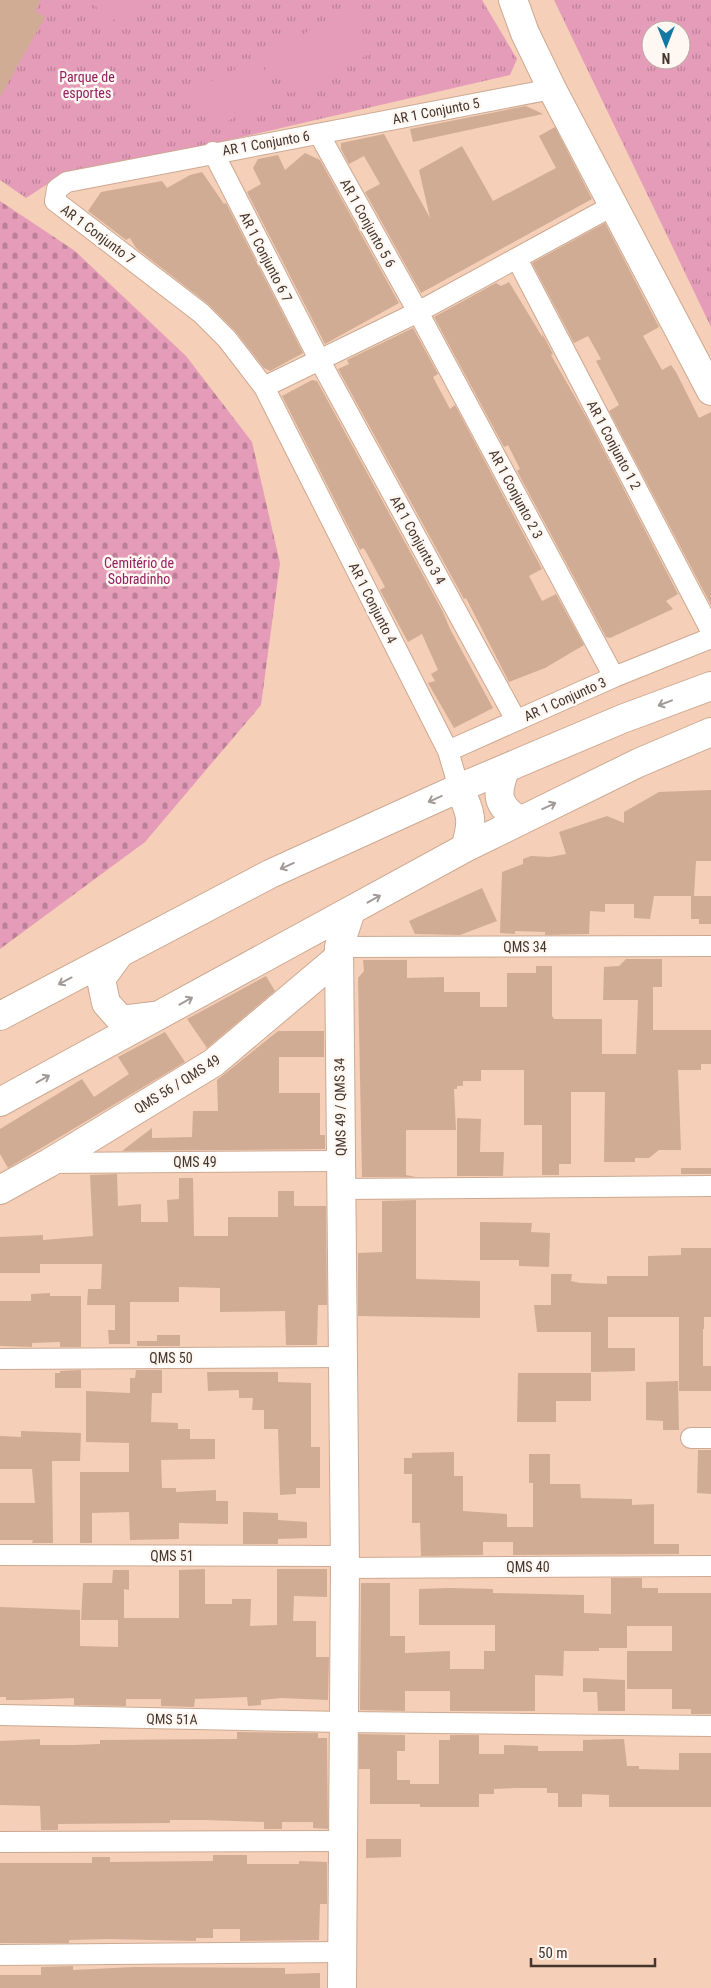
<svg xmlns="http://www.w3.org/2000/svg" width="711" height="1988" font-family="'Roboto Condensed',sans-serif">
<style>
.cemetery{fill:url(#cemetery-stones)}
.park{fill:url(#park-tufts);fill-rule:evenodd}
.pitch{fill:#e59cb9}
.building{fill:#d1ac95}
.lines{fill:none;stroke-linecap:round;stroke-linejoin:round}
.street-casing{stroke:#cda992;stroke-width:22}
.secondary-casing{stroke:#cda992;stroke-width:30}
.street{stroke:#fff;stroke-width:20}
.secondary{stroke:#fff;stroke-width:28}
.oneway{stroke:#a29a96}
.labels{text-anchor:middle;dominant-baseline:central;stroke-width:5;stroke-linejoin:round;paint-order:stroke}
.park-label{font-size:14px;fill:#951f5d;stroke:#fff7f2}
.street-label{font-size:14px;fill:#45362d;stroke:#fff7f2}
</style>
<defs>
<pattern id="cemetery-stones" width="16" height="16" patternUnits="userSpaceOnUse" patternTransform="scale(1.25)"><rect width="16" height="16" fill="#e59cb9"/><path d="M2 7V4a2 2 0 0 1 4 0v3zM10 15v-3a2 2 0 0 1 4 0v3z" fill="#bb8097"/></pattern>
<pattern id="park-tufts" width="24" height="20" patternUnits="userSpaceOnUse" patternTransform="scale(1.25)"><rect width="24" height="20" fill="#e59cb9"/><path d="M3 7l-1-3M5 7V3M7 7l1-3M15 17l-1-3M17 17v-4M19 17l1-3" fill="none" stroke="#bb8097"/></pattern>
</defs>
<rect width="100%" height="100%" fill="#f5cfb7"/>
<path class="cemetery" d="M0,201L75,251L186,356L252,442L280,563L261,705L145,842L0,949Z"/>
<path class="park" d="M0,0H482L517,59L510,75L52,181L26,198L0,180Z
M554,0H711V327ZM651,30H681V60H651Z"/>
<path class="pitch" d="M92,0H147L107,24Z
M351,9L373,52L290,93L269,52Z
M258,58L278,94L215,128L194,90Z"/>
<path class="building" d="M0,0H41L35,11L45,17L0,97Z
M526,106L543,114L413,142L410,129Z
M555,127L592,199L421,293L365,192L380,184L364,156L349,164L341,149V143L384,134L430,218L419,170L462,146L493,201L556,168L539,136Z
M305,153L320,160L399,303L325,344L247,192L261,184L253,168L258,159L278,155L285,170Z
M202,172L224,204L226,203L303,353L270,371L264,368L236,332L208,304L136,248L130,238L126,240L88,211L101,192L162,181L167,188L190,175Z
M605,223L659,327L643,336L662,370L671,365L676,372L699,418L711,412V605L609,411L619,405L596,361L601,359L588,336L574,343L532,263Z
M509,282L543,338L542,333L553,354L551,355L588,420L678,594L666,601L673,609L610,638L606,637L517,471L520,469L508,445L504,447L434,317L496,283L501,286Z
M413,328L438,374L433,377L435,381L450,409L455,405L542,569L529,576L542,601L556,594L584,645L545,668L509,682L466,598L464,599L338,369L349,364L347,360Z
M312,380L317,381L443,612L450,629L493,708L454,728L428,683L435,681L431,674L438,670L422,634L408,642L380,590L385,587L365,550L363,548L360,550L282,396Z
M711,790V861H696L694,896H711V924H699V919H691V896H654L650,919L634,918V904H605V912L590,911L589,934L545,935V932L515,931V934L500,933L502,872L523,864V859L531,856L550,857L566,854L559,832L607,816L624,823V812L659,792Z
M482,888L497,921L460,935L415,934L409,921Z
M626,959H662V987H653V1030H711V1064H701V1070H678L681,1150H659L649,1158H635V1162H604L605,1092H571V1164H559V1175H542V1125H524V1070H481V1081H463V1086H457V1089H454L456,1130H406V1175L416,1177H362L358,978L364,971L363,960H407V978L444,977V992H480V1007H507V973H536V966H552V1016L554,1019H602V1054H636L638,1000H603L604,967L619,966Z
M266,976L275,991L207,1048L187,1019Z
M278,1031H324V1057H279V1093H320V1135H325V1149L122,1151L152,1128V1138L192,1137L193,1111H218L217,1080Z
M165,1032L185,1062L8,1168L0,1154V1129L82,1079L94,1097L129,1074L118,1057Z
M457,1118L481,1119L480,1152H504L503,1176H457Z
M681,1168H711V1174H681Z
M117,1174L118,1206L141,1204V1222H168L167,1200L179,1199V1178H193L194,1236H228V1217H278V1191H294V1206H326L327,1305H318L317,1345H286L285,1311L220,1312V1288L179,1287V1302H130V1344H109L108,1330H115V1305H87L88,1289H101L102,1264H40V1273H0V1237L43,1235V1240L93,1236L90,1175Z
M416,1200V1279L480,1281V1318L358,1316V1253L382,1252V1201Z
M480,1222L532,1223L531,1232L550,1233L549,1267L519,1266V1260H480Z
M681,1248H711V1317H704V1329H703V1366H711V1391H679V1317H608V1348H635V1371L591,1372V1332H537L534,1305H551V1274H572L571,1281L580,1283L607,1284V1276H648V1256L681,1255Z
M50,1293V1296H81V1347H60V1342L32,1343V1347L0,1346V1301H31V1294Z
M157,1335H180V1346H137V1341H157Z
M81,1370V1388H55V1373H60V1371Z
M136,1370H162V1393H152L151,1422L178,1423V1429H190V1439H215V1459L161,1460L162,1488H176V1492L216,1490V1501H228V1524L179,1523V1539L130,1540L129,1512L92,1513V1543H80V1472H129V1443L86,1442V1391L130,1393V1378H135Z
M207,1372H278V1382L311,1383V1447H320V1488H296V1494L280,1495L278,1429H264V1410H252L253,1398H239V1390L208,1391Z
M518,1373H591V1401H556V1422H517Z
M678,1381L679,1430H663V1421L646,1420V1382Z
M21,1431L81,1433L80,1461H52L53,1543H32L33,1540H0V1503H35L32,1469H0V1436L21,1437Z
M698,1450H711V1494L697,1493Z
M454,1452V1476H463V1511L507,1514V1527H533V1483H529V1454H550V1484H580L581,1498L632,1499V1505L654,1504V1544H679V1554L513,1555V1542H483V1555L421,1556L420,1523H412V1474H404V1458H412V1453Z
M243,1512L278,1513V1520L307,1522V1538L278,1539V1544H243Z
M205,1569V1604H232V1599H251L250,1626L277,1625V1569H327V1597L294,1596L293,1621H316V1657H329L328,1700L281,1698L261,1700V1705L248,1706L247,1697L195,1699L194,1707L161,1706V1699H126V1706L74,1705V1698L23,1700H6V1697H0V1607L80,1610V1646L118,1647V1620H81L83,1583H112L113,1570H129V1590L124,1589V1618H179V1570Z
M611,1578H642V1588H658V1593H711V1714H691V1709H672V1689H627V1651H672V1626H627V1648H599V1651H564L563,1676L535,1675V1711H450V1691H405V1711L360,1710L361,1583H390V1636H405V1653L450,1651V1669H484V1651H495V1625H419V1589L448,1588L493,1589V1593L584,1595V1613L611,1614Z
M583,1678L625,1680V1711H598L597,1692H583Z
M237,1732L318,1733V1738H327L328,1829L313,1828V1822H282V1829H264V1822L205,1820H170V1823L58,1824V1830H41L40,1806L0,1805V1741L40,1739V1745H75L100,1744V1740L237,1739Z
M359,1734L405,1735V1751H397V1780H410V1784H439V1740H450V1735H479V1754H504V1745L538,1746V1751H583V1740L624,1739L627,1766H639V1769L679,1770V1753H711V1807H609V1795L582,1794V1807H558V1793H547V1788H516L494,1789V1794H479V1807H420V1804H370V1769H359Z
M366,1839H401V1857L366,1858Z
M213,1855H247V1864H299V1861L327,1862V1904H320L319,1940L240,1941V1929H213V1938H196V1941L108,1939L69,1940V1943H0V1863H92V1857H110V1862L213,1861Z
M73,1966V1970L134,1967L285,1968V1974L320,1973V1988H0V1975H41V1967Z"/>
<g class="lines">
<defs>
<path id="street" d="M319,134L418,312L614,677
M213,152L320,361L516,720
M517,259L711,631
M264,387L418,312L614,205
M448,751L614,677L711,638
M459,788L448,751L264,387L227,339L201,313L55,201L57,189L67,182L552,89
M339,947L711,946
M49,1163L340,1161
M341,1189L711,1186
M0,1359L342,1357
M691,1438H711
M0,1555L345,1556
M345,1568L711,1566
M0,1715L344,1722L711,1726
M0,1842L343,1841
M0,1955L341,1952"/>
<path id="secondary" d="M513,0L525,33L552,89L711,391
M505,770C496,794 496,805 519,820
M459,788C471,813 474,820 465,848
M120,953L101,979L106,1003L121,1020L154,1016
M0,1016L270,874L459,788L622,719L711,686
M0,1102L465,848L638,763L711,732
M0,1190L49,1163L213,1063L339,957
M342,1988L345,1568L339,947L351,911"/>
</defs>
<use href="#street" class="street-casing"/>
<use href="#secondary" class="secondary-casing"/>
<use href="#street" class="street"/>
<use href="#secondary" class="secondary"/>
</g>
<defs><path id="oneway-shaft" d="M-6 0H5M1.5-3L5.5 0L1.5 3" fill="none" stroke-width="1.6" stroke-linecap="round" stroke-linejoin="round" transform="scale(1.25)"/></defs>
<g class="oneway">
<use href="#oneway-shaft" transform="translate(665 703) rotate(159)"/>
<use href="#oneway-shaft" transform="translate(435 799) rotate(156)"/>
<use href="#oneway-shaft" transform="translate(549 806) rotate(-25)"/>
<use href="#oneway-shaft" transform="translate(287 866) rotate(156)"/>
<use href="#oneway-shaft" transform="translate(374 899) rotate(-29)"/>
<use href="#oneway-shaft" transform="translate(65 981) rotate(152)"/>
<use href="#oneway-shaft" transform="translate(186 1001) rotate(-29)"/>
<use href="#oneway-shaft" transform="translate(43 1079) rotate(-29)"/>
</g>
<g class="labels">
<g class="park-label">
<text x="87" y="77">Parque de<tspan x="87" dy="16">esportes</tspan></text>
<text x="139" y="563">Cemitério de<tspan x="139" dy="16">Sobradinho</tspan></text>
</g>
<g class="street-label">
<text transform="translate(436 111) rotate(-11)">AR 1 Conjunto 5</text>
<text transform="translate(266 143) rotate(-10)">AR 1 Conjunto 6</text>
<text transform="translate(368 223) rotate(61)">AR 1 Conjunto 5 6</text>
<text transform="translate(98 234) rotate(37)">AR 1 Conjunto 7</text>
<text transform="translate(266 257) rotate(63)">AR 1 Conjunto 6 7</text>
<text transform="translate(614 445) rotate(62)">AR 1 Conjunto 1 2</text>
<text transform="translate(516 494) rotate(62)">AR 1 Conjunto 2 3</text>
<text transform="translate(418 540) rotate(61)">AR 1 Conjunto 3 4</text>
<text transform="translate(373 603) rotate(63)">AR 1 Conjunto 4</text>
<text transform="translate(565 699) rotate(-24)">AR 1 Conjunto 3</text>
<text x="525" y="947">QMS 34</text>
<text transform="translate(177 1084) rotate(-32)">QMS 56 / QMS 49</text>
<text transform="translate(340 1107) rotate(-91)">QMS 49 / QMS 34</text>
<text x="195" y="1162">QMS 49</text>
<text x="171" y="1358">QMS 50</text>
<text x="172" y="1556">QMS 51</text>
<text x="528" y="1567">QMS 40</text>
<text transform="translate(172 1719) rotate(1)">QMS 51A</text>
</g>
</g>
<g transform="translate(666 45) rotate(180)"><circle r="24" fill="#fff7f2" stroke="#b5aaa3"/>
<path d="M0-4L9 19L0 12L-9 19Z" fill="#1378a4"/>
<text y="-8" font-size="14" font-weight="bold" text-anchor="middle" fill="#45362d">N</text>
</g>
<path d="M531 1958v8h124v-8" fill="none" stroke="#45362d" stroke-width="2.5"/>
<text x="538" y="1958" font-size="15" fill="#45362d" stroke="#fff7f2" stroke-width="4" paint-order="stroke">50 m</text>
</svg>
